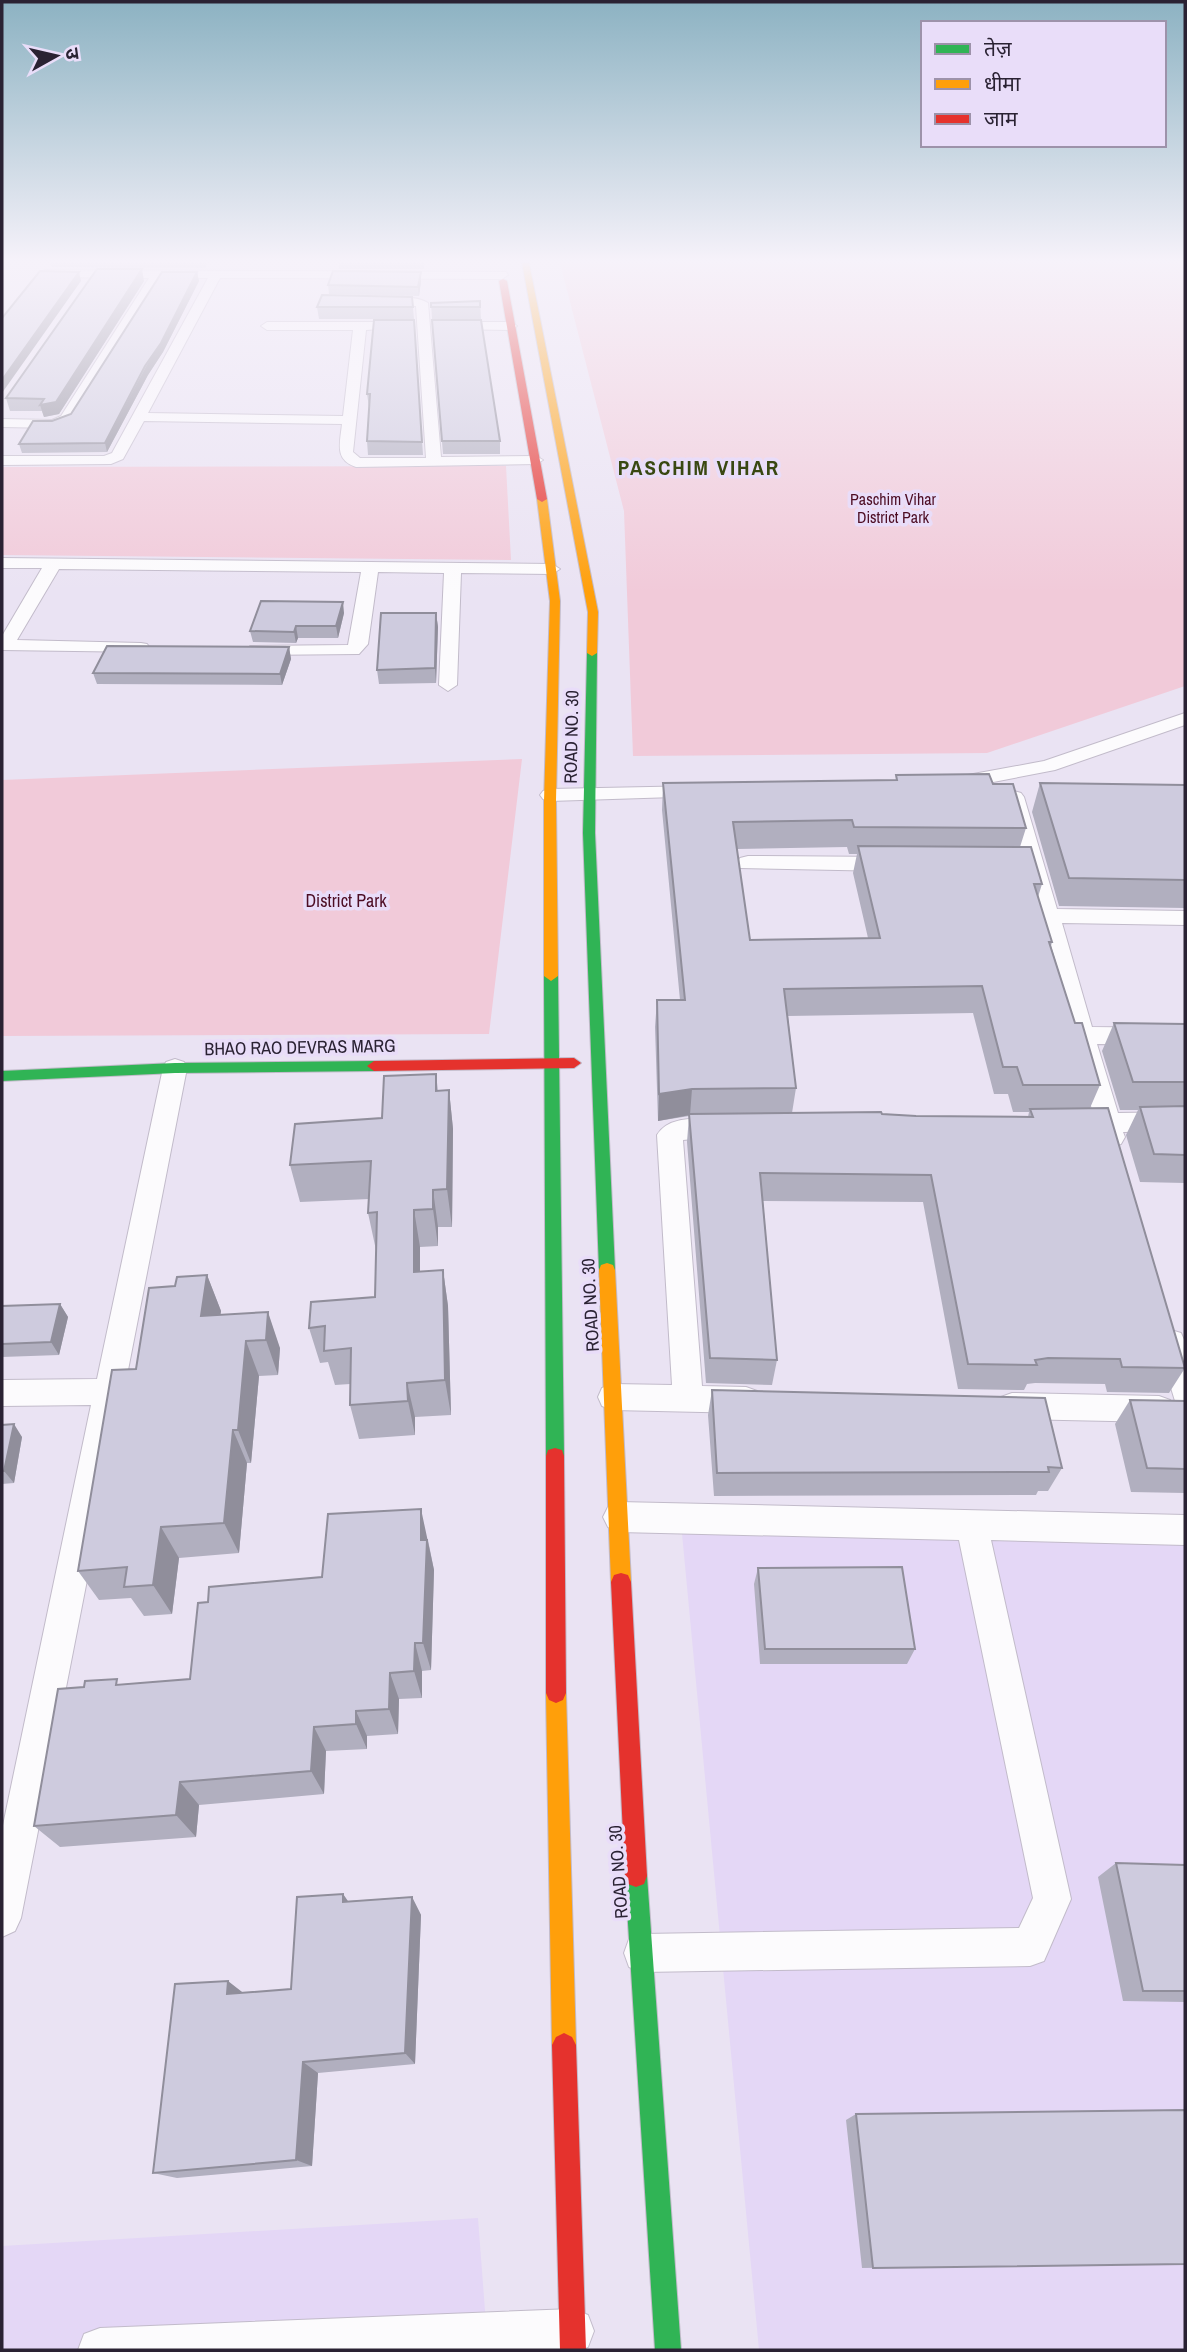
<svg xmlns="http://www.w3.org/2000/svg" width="1187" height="2352" font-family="'Archivo Narrow','Noto Sans Devanagari',sans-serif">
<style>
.built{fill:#e4d7f6}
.green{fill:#f1cad9}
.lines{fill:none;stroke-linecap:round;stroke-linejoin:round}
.street-casing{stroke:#c2bbca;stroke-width:2}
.fast-casing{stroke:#c2bbca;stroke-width:2}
.slow-casing{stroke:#c2bbca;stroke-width:2}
.jam-casing{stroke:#c2bbca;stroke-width:2}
.street{fill:#fcfbfd;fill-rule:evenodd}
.fast{fill:#30b455;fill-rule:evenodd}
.slow{fill:#ff9f0a;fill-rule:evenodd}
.jam{fill:#e5322d;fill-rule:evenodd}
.wall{fill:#b1afbf;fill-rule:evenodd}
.shaded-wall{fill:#908e9b}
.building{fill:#cecbde;stroke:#908e9b;stroke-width:2}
.labels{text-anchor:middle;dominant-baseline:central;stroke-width:7;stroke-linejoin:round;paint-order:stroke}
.far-park-label{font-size:16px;fill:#4d0d24;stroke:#e9ddf9}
.street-label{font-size:18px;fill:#2a2233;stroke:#e9ddf9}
.park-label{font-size:18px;fill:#4d0d24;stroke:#e9ddf9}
.far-district-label{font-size:21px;font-weight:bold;letter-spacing:2px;fill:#394812;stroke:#e9ddf9}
</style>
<rect width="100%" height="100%" fill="#eae3f3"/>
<path class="built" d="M681,1523L1185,1530V2350H759Z
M478,2218L488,2350H2V2246Z"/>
<path class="green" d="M560,263H1185V686L987,753L633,756L624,511Z
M506,466L511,560L2,555V467Z
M522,759L489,1034L2,1036V780Z"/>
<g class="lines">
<defs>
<path id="street" d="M45,270L506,272L508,275L502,279L220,278L148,413L343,416L353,330H267L261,326L267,322H376L382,326L381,329L366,330L353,452L360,458H426L416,306L379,305L373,301C382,294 419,296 428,303L441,457L536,456L543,460L536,464L356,467C334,460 340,443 342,424L144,421L123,459L111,464L2,465V456H104L112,453L208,278H162L71,422L54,428L2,427V419L52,420L61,416L149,278L41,277L39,274Z
M446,322H511L517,326L511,330L441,329L440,326Z
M2,558L552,564L560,569L552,574L461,573L457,685L448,691L439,685L444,573L378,572L368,644L359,654L256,655L247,650L250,646L348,645L361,572L59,569L17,640L141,643L147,644L150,648L147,652L2,650V636L42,568H2Z
M1185,713V725L1055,770L957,789L950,787L947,783L950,779L957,777L1044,761Z
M699,786L706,788L709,792L706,796L550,801L543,799L540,795L543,791L550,789Z
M1014,791L1021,793L1024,797L1057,909L1185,911V925L1062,923L1092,1027L1185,1028V1045L1097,1044L1118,1113L1185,1112V1131L1123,1132L1125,1137L1121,1144L1112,1147L1103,1144L1098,1132L1068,1130L1064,1123L1068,1116L1093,1113L1004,797L1007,793Z
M748,856L889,857L897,859L900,864L897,869L889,871L740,868L737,863L740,858Z
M175,1059L184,1062L187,1068L21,1918L15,1931L2,1937V1830L91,1405L2,1406V1380L97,1379L163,1068L166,1062Z
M724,1118L733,1121L737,1128L733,1135L683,1140L702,1386L746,1387L757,1391L761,1400L757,1409L746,1413L613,1410L602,1406L598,1397L602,1388L613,1384L672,1385L657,1135C669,1114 703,1119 724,1118Z
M1171,1330L1181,1333L1185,1342V1405L1175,1401L1157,1342L1161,1333Z
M1012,1393L1159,1396L1170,1400L1174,1409L1170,1418L1159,1422L1012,1419L1001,1415L997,1406L1001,1397Z
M619,1502L1185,1515V1545L991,1540L1071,1899L1044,1961L1030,1966L643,1972L629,1967L624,1953L629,1939L643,1934L1019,1928L1033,1898L959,1540L619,1532L608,1527L603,1517L608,1507Z
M572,2309L588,2315L594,2331L588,2347L579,2350H78L84,2334L100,2328Z"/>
<path id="fast" d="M592,650L597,653L595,833L615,1270L613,1275L607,1277L601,1275L599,1270L583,833L587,653Z
M551,971L558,976L564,1456L562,1462L555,1464L548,1462L546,1456L544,976Z
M374,1061L381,1066L374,1071L175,1073L2,1081V1071L175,1063Z
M636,1865L644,1868L647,1876L681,2350H655L625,1876L628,1868Z"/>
<path id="slow" d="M522,263H529L598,612L597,653L592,656L587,653L588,612Z
M542,496L547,499L560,601L556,801L558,976L551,981L544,976V801L550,601L537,499Z
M607,1263L613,1265L615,1270L631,1582L628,1589L621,1591L614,1589L611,1582L599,1270L601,1265Z
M556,1683L563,1686L566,1693L576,2045L572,2053L564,2057L556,2053L552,2045L546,1693L549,1686Z"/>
<path id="jam" d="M503,279L507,281L547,499L542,502L537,499L499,281Z
M574,1058L581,1063L574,1068L374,1071L367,1066L374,1061Z
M555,1448L562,1450L564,1456L566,1693L563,1700L556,1703L549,1700L546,1693V1456L548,1450Z
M621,1573L628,1575L631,1582L647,1876L644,1884L636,1887L628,1884L625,1876L611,1582L614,1575Z
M564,2033L572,2037L576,2045L586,2350H560L552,2045L556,2037Z"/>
</defs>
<use href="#street" class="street-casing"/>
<use href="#fast" class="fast-casing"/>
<use href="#slow" class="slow-casing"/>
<use href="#jam" class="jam-casing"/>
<use href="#street" class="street"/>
<use href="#fast" class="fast"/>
<use href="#slow" class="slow"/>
<use href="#jam" class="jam"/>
</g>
<path class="wall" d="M51,263H208L205,268L52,267Z
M339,263H424V269H339Z
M197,272L199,281L163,352L148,375L107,452L22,453L19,444L52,421L71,414Z
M421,272V281L419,296L329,294L328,285Z
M144,281L59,414L44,417L42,411H10L6,398Z
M412,297L414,319H319L317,307Z
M480,301L481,319H432L431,303Z
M414,320L423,455H368L367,441L369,407L367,394Z
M432,320L500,441V454H443Z
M344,613L338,638H298L296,643L253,642L250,631Z
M436,613L438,627L436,683L379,684L377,670Z
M289,647L291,659L282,685L97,684L93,673Z
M896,775L993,784L1026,828L1020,847L1042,884L1038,897L1052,942L1051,946L1075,1023L1100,1085L1090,1108L1185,1368L1169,1393L1107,1392L1105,1384L1035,1383L1027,1384L1024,1390L958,1389L923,1202L763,1201L777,1360L772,1385L706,1383L687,1142L689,1116L658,1121L655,1027L657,1000H680L662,810L663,783L896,780ZM847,847L849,854H857L853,873L868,938L750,940L737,849ZM973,1013L994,1094H1008L1013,1112H1029L1028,1117L916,1116L882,1114L792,1113L796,1088L788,1016Z
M1040,783L1185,785V908L1059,906L1032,812Z
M1114,1023L1185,1024V1183L1140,1182L1126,1135L1138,1110H1120L1102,1051Z
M436,1074L438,1091L449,1090L453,1129L452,1227H438V1246L420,1247V1272L443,1270L448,1306L451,1415L415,1417V1435L359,1439L350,1405V1384L335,1385L328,1362L320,1363L309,1328L375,1297L376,1250L368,1213L369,1199L300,1202L290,1165L382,1118Z
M207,1275L221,1311L220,1315L280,1348L278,1375L259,1376L251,1463H247L239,1553L179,1558L172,1614L144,1616L131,1598L99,1600L78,1571L136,1369L175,1286Z
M60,1304L68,1317L59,1355L2,1357V1306Z
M712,1390L1062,1468L1048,1491H1038L1036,1495L714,1496L708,1415Z
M1130,1400L1185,1401V1493L1131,1492L1115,1424Z
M2,1425L22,1437L14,1483L2,1484Z
M428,1540L434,1570L431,1670L422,1671V1698L399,1699L398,1734L367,1736V1749L326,1751L324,1794L199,1805L196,1837L60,1847L34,1826L84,1687L190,1679L208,1602L322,1577Z
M758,1568L915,1649L907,1664H760L754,1584Z
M1116,1863L1185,1865V2002L1123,2001L1098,1877Z
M343,1894L348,1901L412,1897L421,1915L415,2064L318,2073L312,2166L177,2178L153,2173L243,1993L291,1989Z
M856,2114L1185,2264L862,2268L846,2120Z"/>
<path class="shaded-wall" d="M142,269L144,281L59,414L44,417L40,405Z
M79,272L81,281L2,393V380Z
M197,272L199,281L163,352L148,375L107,452L105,443Z
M421,272V281L419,296L418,287Z
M343,602L344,613L338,638L336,626Z
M436,613L438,627L436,683L435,668Z
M296,626L298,638L296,643L294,632Z
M289,647L291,659L282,685L280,674Z
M692,1089L690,1115L658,1121L659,1094Z
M449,1090L453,1129L452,1227L447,1189Z
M433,1190L438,1227V1246L433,1209Z
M414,1210L420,1247V1308L414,1272Z
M443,1270L448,1306L451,1415L445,1380Z
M207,1275L221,1311L216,1351L201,1316Z
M60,1304L68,1317L59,1355L51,1342Z
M268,1312L280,1348L278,1375L266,1340Z
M246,1341L259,1376L251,1463L238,1430Z
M407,1383L415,1417V1435L408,1401Z
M14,1424L22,1437L14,1483L4,1471Z
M233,1430L247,1463L239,1553L224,1523Z
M421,1509L434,1570L431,1670L423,1643Z
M161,1527L179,1558L172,1614L153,1585Z
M415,1643L422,1671V1698L414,1671Z
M390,1673L399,1699L398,1734L389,1709Z
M356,1711L367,1736V1749L356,1724Z
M314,1727L326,1751L324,1794L311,1771Z
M180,1782L199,1805L196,1837L176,1815Z
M343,1894L355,1912L343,1902Z
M412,1897L421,1915L415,2064L405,2053Z
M228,1981L246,1995L227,1994Z
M303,2062L318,2073L312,2166L296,2160Z"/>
<path class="building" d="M97,269H142L56,402L40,405L44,399L6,398Z
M40,271L79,272L2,380V318Z
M333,271L421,272L418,287L328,285Z
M162,272H197L161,343L145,366L105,443L19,444L33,421H52L71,414Z
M322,295L412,297L413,307H317Z
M480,301V307H431V303Z
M374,320H414L422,442L367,441L370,394H367Z
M432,320H481L500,441H442Z
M261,601L343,602L336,626H296L294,632L250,631Z
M381,613H436L435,668L377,670Z
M107,646L289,647L280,674L93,673Z
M989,774L993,784H1013L1026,828L854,827L852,820L733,822L750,940L880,938L858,846L1031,847L1042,884H1034L1052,942H1049L1075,1023H1082L1100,1085H1023L1017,1067H1003L982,986L784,989L796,1088L692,1089L659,1094L657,1000H685L663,783L897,780L896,775Z
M1040,783L1185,785V880L1069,878Z
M1114,1023L1185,1024V1082H1133Z
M436,1074V1091L449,1090L447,1189L433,1190V1209L414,1210V1272L443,1270L445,1380L407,1383L408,1401L350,1405L351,1348L324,1351L325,1326L309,1328L311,1302L375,1297L377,1212L368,1213L371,1161L290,1165L295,1124L382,1118L384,1076Z
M1185,1106V1155L1154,1154L1140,1107Z
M1108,1108L1185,1368L1122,1367L1120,1359L1048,1358L1035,1360L1037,1365L968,1364L931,1175L760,1173L777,1360L710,1358L689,1114L881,1112L882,1114L916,1116L1033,1117L1030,1109Z
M207,1275L201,1316L268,1312L266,1340L246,1341L238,1430H233L224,1523L161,1527L153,1585L124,1587L127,1567L78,1571L112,1370L136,1369L149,1288L175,1286L177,1277Z
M60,1304L51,1342L2,1344V1306Z
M712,1390L1045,1398L1062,1468L1048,1467L1049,1472L717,1473Z
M1130,1400L1185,1401V1469L1147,1468Z
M14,1424L4,1471H2V1425Z
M421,1509V1540H427L423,1643H415L414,1671L390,1673L389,1709L356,1711V1724L314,1727L311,1771L180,1782L176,1815L34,1826L58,1689L84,1687L85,1681L117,1679L116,1685L190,1679L198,1603L208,1602L209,1587L322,1577L328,1514Z
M902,1567L915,1649H765L758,1568Z
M1116,1863L1185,1865V1991H1143Z
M343,1894V1902L412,1897L405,2053L303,2062L296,2160L153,2173L175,1984L228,1981L227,1994L291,1989L297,1897Z
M1185,2110V2264L873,2268L856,2114Z"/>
<linearGradient id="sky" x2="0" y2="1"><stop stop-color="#8cb2c2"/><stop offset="0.44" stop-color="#f6f2fa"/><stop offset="1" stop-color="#f6f2fa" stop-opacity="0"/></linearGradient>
<rect width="1187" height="593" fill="url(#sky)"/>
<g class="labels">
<g class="far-park-label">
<text x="893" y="499">Paschim Vihar<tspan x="893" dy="18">District Park</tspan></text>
</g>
<g class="street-label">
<text transform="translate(571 737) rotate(-89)">ROAD NO. 30</text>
<text transform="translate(300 1047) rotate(-1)">BHAO RAO DEVRAS MARG</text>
<text transform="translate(590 1305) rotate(-93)">ROAD NO. 30</text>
<text transform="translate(618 1872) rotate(-94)">ROAD NO. 30</text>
</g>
<g class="park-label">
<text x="346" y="900">District Park</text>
</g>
<g class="far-district-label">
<text x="699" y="467">PASCHIM VIHAR</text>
</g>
</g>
<rect width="1187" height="2352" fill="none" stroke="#2a2233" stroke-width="7"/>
<rect x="921" y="21" width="245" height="126" fill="#e9ddf9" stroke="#9d92aa" stroke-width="2"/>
<rect x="935" y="44" width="35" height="10" fill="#30b455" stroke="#9d92aa" stroke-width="2"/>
<text x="984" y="56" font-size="21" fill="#2a2233">तेज़</text>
<rect x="935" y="79" width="35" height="10" fill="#ff9f0a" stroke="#9d92aa" stroke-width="2"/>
<text x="984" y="91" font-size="21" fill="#2a2233">धीमा</text>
<rect x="935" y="114" width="35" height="10" fill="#e5322d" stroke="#9d92aa" stroke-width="2"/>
<text x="984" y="126" font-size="21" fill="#2a2233">जाम</text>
<g transform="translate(56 56) rotate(82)" stroke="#e9ddf9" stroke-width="5" paint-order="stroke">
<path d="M0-5L12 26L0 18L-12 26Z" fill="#2a2233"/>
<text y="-10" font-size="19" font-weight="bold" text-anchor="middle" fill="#2a2233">उ</text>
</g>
</svg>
